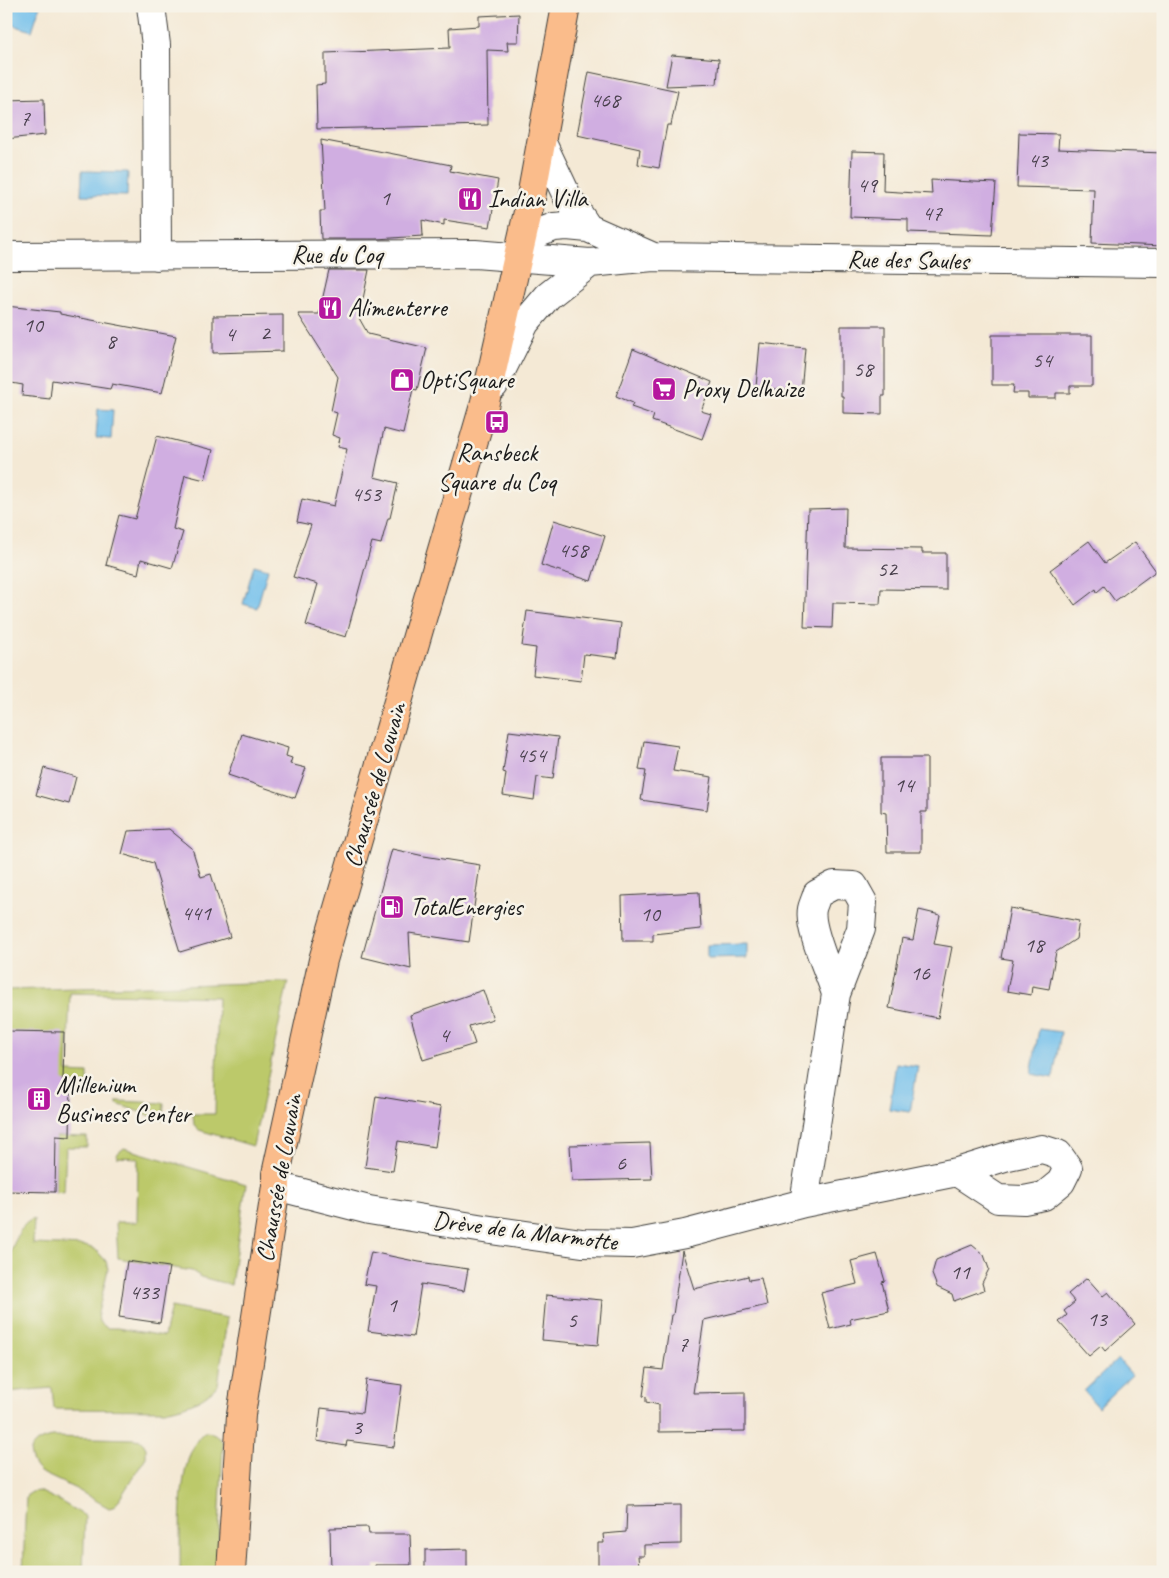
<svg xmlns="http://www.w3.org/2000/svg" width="1169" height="1578" font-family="Caveat,sans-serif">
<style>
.green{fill:#bcc96b;stroke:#6c7244}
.water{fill:#72c0ec;stroke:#476e84}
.building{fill:#d0aee1}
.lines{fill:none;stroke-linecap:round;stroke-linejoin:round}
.minor-casing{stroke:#3c3b38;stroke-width:30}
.major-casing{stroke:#3c3b38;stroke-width:30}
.minor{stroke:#fff;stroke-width:28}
.major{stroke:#fabc8b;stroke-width:28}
.labels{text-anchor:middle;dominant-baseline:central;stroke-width:5;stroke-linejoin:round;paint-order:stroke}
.number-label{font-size:22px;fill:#49404d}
.poi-label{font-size:25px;fill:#1c1c1c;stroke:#f7f3e8;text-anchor:start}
.street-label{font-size:25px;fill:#1c1c1c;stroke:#f7f3e8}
</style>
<rect width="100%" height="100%" fill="#f7f3e8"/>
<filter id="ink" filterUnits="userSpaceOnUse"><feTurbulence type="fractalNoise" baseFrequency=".02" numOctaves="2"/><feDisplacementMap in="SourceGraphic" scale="10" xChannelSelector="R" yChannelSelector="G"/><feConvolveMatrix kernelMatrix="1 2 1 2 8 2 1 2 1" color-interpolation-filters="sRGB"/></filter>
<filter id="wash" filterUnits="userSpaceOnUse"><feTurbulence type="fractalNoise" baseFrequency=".0096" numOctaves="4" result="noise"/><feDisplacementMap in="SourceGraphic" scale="20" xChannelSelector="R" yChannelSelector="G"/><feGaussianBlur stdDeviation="1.12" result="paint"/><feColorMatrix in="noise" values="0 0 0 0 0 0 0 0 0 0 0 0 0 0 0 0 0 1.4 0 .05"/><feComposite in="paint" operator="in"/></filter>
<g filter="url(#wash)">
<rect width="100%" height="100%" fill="#f4e9d5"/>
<path class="green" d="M288,982L253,1146L199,1130L194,1125L193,1114H215L218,997L70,993L67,1072L88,1073V1084L63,1082L6,1031V990Z
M117,1101L164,1103L163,1120L117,1104Z
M56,1136L87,1137V1147H66L64,1193L55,1192Z
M124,1148L246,1184L231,1285L201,1277L192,1271L118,1258L116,1222H137L138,1158L117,1157V1154Z
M34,1219L33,1244L85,1246L95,1249L106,1261L108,1269L98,1313L99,1322L107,1328H117L164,1336L171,1307L227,1318L218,1385C204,1400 188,1406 169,1410L54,1409L52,1388L6,1392L8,1260C13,1247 19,1223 34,1219Z
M204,1432C214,1432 218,1435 223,1443L217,1572H180C181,1535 175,1458 204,1432Z
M53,1437L134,1439L141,1440L146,1448V1457L117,1503L113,1507L109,1508L76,1489L40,1472C33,1465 31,1460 30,1450C36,1441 42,1439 53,1437Z
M39,1491L58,1500L85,1516L83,1572H23L26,1496L32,1492Z"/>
<path class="water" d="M15,6H40L32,31L9,24Z
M82,171L128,172L127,196L81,195Z
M98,409L113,410L111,439L96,438Z
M254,565L268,569L257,608L243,604Z
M747,944V958L707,959V945Z
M1039,1029L1061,1032L1053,1078L1031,1074Z
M896,1063L918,1066L910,1112L889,1109Z
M1118,1359L1132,1375L1098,1407L1084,1391Z"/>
<g id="blocks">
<path class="building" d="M519,14L518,42H507L508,51L487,50L488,125L317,129L316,85L325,84V53L450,48L449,28L479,26V16Z
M672,55L719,59L717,84L666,86Z
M589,72L678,91L671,125H667L659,168L638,164L640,149L577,135Z
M44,99L45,135L6,139V100Z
M1019,133L1059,134L1058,149L1163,153V246L1092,243L1094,189L1017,187Z
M321,140L451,165L450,171L498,180L490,227L444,220V225L422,220L423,236L376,239H321L320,211H325Z
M852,151L884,152L883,191L932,194L931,180L996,183L992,235L908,232V219L850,217Z
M329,270H369L359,318L368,334L427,348L417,390L413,389L403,434L384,429L374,477L398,483L390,518H388L381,544L372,542L346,637L306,625L318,584L293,577L311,525L297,522L302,499L334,506L347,449L338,447L340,438L332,435L337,413L331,411L338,377L298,314H319Z
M6,306L60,312V314L176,336L162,393L112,384L110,389L52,380L50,399L22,396L23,385L6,382Z
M283,315V351L213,353V316Z
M841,326H885V396H882V414L843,413V396H841Z
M992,335H1092V386H1070V393H1056V398H1028V393H1013L1014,385H992Z
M760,343L805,348L801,392L756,387Z
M633,349L712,382L701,411L711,414L702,439L652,421L654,415L631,407L633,403L616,396Z
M157,436L213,450L205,480L185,475L173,529L183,532L172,568L141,559L138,574L106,565L119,515L135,519Z
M846,508L845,548L922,549V553H946V590L881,589L880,604L833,603L832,628L804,627L808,509Z
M554,520L605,536L591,581L541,565Z
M1089,541L1105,563L1135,542L1156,571L1115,601L1104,586L1097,592L1096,589L1075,605L1050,570Z
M527,611L621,623L617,658L584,654L581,681L533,675L536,648L522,646Z
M509,731L558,737L553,779L537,777L534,800L503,795L506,773L503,772Z
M242,734L288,748L286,756L292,758L290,764L306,768L295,798L228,775Z
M644,741L678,746L673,771L712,777L707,810L641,800L646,771L639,770Z
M881,758H927V812H921V852H887L886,813L881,812Z
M44,768L76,777L69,804L36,795Z
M169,829L192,848L201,877L211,874L230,937L180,952L153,863L122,854L128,831Z
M392,849L424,856L480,865L469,942L409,933L411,969L362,957Z
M699,892L701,929L653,934V941H623L622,896Z
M1010,908L1079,921L1076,939L1056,952L1049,989L1032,986L1031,995L1007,991L1013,960L1001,958Z
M919,910L940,915L934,944L952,947L938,1018L889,1008L902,938L913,940Z
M483,990L493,1019L469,1026L475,1044L423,1060L410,1015Z
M6,1031L64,1032L63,1082L71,1083L70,1137L56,1136L55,1192L6,1191Z
M376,1096L441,1107L435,1147L398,1141L393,1171L365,1167Z
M650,1143L652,1179L572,1181L570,1145Z
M972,1245L984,1255L989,1269L982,1283L984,1290L954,1301L952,1294L937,1287L932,1274L936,1260Z
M682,1251L694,1289L748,1276L749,1280L761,1278L767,1305L704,1320L693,1393L745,1392V1431L659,1432V1405L646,1402V1397L643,1396L647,1368L663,1370L671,1315H673Z
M371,1252L419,1262L468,1269L464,1291L421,1284L413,1337L368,1331L376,1286L364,1284Z
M877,1254L885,1281L882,1282L889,1311L850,1319L851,1324L830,1329L821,1293L857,1284L851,1261Z
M127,1261L169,1267L160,1323L119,1317Z
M1087,1278L1103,1296L1108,1292L1135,1324L1105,1351L1101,1346L1089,1356L1059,1322L1067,1315L1064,1311L1075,1302L1068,1294Z
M546,1295L602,1300L598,1345L542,1340Z
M366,1380L402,1385L394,1447L347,1441L346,1446L317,1441L321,1408L362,1413Z
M681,1505V1544L644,1545V1556H638L639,1567L598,1569V1543H604L603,1534L626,1532L627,1506Z
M368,1527L369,1534H410L411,1565H375V1570L362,1572H331L330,1528Z
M467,1549V1572H425V1550Z"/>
</g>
</g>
<g filter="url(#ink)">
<use href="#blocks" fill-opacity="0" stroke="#3c3b38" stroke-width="1"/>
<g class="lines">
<defs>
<path id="minor" d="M151,6L156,45L157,256
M542,143L568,198L588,228
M6,256L475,254L590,263L653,257L1163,263
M518,257L536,234L554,227L567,226L588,228L651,256
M494,385L525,323L548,296L590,263
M276,1186L369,1210L484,1229L582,1243L632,1244L685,1234L804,1203L957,1172L1008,1156L1042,1149L1058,1154L1068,1168L1061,1182L1044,1196L1024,1200L998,1199L957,1172
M804,1203L836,994C830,973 808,929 812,909C813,904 816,899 817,894L834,885L854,886L863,902L861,929L836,994"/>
<path id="major" d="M231,1572L241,1415L276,1186V1174L323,960L485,402L530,203L566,6"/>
</defs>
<use href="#minor" class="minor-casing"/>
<use href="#major" class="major-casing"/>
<use href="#minor" class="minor"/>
<use href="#major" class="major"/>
</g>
</g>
<defs>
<symbol id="restaurant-square" viewBox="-11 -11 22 22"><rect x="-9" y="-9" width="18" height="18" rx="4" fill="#b5179e" stroke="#f7f3e8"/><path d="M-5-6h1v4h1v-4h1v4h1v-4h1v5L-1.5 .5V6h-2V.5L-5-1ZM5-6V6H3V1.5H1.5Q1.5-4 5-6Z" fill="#fff"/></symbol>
<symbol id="shop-square" viewBox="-11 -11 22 22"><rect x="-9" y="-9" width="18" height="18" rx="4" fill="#b5179e" stroke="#f7f3e8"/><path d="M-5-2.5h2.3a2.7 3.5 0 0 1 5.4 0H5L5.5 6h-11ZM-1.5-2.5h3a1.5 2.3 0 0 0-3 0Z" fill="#fff"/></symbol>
<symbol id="supermarket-square" viewBox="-11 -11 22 22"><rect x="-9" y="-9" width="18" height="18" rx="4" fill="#b5179e" stroke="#f7f3e8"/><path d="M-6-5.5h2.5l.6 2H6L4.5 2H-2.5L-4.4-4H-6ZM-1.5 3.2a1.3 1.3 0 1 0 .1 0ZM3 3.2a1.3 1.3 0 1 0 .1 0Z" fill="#fff"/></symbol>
<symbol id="bus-square" viewBox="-11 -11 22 22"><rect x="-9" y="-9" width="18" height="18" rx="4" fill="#b5179e" stroke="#f7f3e8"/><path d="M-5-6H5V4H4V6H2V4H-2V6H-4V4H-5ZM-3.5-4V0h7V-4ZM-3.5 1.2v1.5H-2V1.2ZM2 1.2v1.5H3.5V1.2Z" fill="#fff"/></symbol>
<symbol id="fuel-square" viewBox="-11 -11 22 22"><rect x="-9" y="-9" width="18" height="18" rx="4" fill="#b5179e" stroke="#f7f3e8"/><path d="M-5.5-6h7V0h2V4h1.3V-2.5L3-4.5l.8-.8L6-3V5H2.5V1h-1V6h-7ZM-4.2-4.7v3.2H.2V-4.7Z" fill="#fff"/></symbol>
<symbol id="building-square" viewBox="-11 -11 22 22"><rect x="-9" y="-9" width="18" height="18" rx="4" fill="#b5179e" stroke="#f7f3e8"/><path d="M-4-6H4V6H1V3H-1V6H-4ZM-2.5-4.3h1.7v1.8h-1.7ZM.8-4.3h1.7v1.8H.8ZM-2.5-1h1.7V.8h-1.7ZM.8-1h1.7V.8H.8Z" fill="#fff"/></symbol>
</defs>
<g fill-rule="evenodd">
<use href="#restaurant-square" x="456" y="185" width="28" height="28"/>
<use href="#restaurant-square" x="316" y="294" width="28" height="28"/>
<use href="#shop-square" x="388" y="366" width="28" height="28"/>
<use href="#supermarket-square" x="650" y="375" width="28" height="28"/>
<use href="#bus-square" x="483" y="408" width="28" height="28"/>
<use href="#fuel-square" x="378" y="893" width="28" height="28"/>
<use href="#building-square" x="25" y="1085" width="28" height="28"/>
</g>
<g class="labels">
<g class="number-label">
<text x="605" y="100">468</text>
<text x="25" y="118">7</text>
<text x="1038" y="160">43</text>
<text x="867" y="185">49</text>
<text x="385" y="198">1</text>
<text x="932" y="213">47</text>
<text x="33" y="325">10</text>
<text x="265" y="333">2</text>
<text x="230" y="334">4</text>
<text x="111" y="341">8</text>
<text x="1042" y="360">54</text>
<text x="863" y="369">58</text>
<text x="366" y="494">453</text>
<text x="573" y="550">458</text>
<text x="887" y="569">52</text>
<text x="531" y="755">454</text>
<text x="904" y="785">14</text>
<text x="196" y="913">441</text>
<text x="650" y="914">10</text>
<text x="1034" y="945">18</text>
<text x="920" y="973">16</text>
<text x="444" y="1035">4</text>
<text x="621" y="1163">6</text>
<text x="960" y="1272">11</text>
<text x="144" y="1292">433</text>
<text x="392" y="1305">1</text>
<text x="1097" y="1319">13</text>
<text x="572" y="1320">5</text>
<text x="683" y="1344">7</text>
<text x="357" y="1427">3</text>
</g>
<g class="poi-label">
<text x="488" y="199">Indian Villa</text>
<text x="348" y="308">Alimenterre</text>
<text x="420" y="380">OptiSquare</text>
<text x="682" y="389">Proxy Delhaize</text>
<text x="497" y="453" text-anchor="middle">Ransbeck<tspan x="497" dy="29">Square du Coq</tspan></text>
<text x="410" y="907">TotalEnergies</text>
<text x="56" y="1085">Millenium<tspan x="56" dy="29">Business Center</tspan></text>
</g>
<g class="street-label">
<text x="337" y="255">Rue du Coq</text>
<text transform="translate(908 260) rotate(1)">Rue des Saules</text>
<text transform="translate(375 785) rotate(-74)">Chaussée de Louvain</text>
<text transform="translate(279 1178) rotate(-80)">Chaussée de Louvain</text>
<text transform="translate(525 1231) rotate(7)">Drève de la Marmotte</text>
</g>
</g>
<rect width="1169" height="1578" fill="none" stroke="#f7f3e8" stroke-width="25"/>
</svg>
